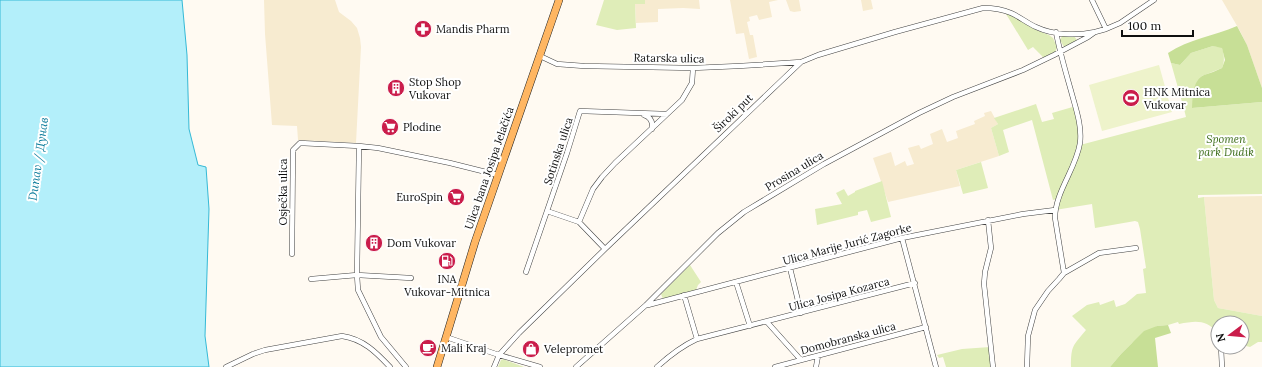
<svg xmlns="http://www.w3.org/2000/svg" width="1262" height="367" font-family="Lora,serif">
<style>
.farmland{fill:#f7ebd0}
.green{fill:#dfedb8}
.forest{fill:#c7df96}
.pitch{fill:#eef3cb}
.water{fill:#b3effa;stroke:#35b9d6}
.lines{fill:none;stroke-linecap:round;stroke-linejoin:round}
.minor-casing{stroke:#424242;stroke-width:5.5}
.primary-casing{stroke:#202020;stroke-width:8}
.minor{stroke:#fff;stroke-width:4.5}
.primary{stroke:#ffb662;stroke-width:7}
.labels{text-anchor:middle;dominant-baseline:central;stroke-width:4;stroke-linejoin:round;paint-order:stroke}
.poi-label{font-size:11px;fill:#0f0f0f;stroke:#fff;text-anchor:start}
.street-label{font-size:11px;fill:#0f0f0f;stroke:#fff}
.park-label{font-size:11px;font-style:italic;fill:#3d6d1a;stroke:#fff}
.water-label{font-size:12px;font-style:italic;fill:#0f7d9c;stroke:#fff}
</style>
<rect width="100%" height="100%" fill="#fffaf2"/>
<path class="farmland" d="M264,0H335L339,12L351,21L357,28L360,38L361,47L356,143L298,140L297,126L272,125L265,34Z
M645,0H699L700,9L683,8L658,9V22L636,23L635,4H645Z
M730,0H778L769,2L772,17L759,20L757,15L749,17L750,21L747,22L750,35H753L757,57L749,59L744,33L736,34Z
M786,0H799L801,11L794,12L790,11Z
M861,0H871L873,9L863,11Z
M1222,0H1262V88L1247,45L1240,31Z
M991,111L998,124L991,128L999,156L956,170L960,186L888,202L873,158L891,152L895,166L905,161L907,166L914,164L908,148L919,145L921,149L933,144L930,134L942,129L947,142L958,138L956,131L975,124L974,121L985,116L984,113Z
M1262,196V316L1218,308L1214,300L1204,197Z"/>
<path class="green" d="M604,0H645V4H635L636,28L617,30L596,25Z
M1008,13L1034,29L1049,35L1053,38L1057,47L1055,53L1044,58L1033,47L1028,50L1006,14Z
M1062,36H1074L1077,40L1076,41L1066,47H1064L1060,40Z
M1213,46L1222,47C1224,55 1225,61 1222,68L1202,76L1192,108L1262,102V194L1198,195V198L1204,197L1214,300L1218,308L1262,316V342H1258L1250,347L1242,345V323H1218V333C1205,319 1196,321 1179,324L1178,322L1168,325L1157,326L1132,343L1121,354L1110,367H1071C1071,345 1073,346 1086,330L1072,316L1087,305L1099,302L1100,305L1114,300L1116,307L1125,304L1137,294L1146,293L1143,269L1146,268L1140,229L1138,222L1135,221L1095,228L1092,204L1055,210L1059,198L1053,200L1032,120L1003,130L1009,152L999,156L991,128L998,124L994,118L1036,104L1042,122L1054,119L1052,113L1076,106L1080,145L1186,117L1184,109L1171,63L1180,65L1191,53Z
M981,162L988,188L963,194L956,170Z
M882,181L891,217L871,222L867,210L858,212V215L817,225L815,209L842,204L836,193L844,189L848,196L855,192V191Z
M690,265L701,282L698,285L696,290L663,299L661,294Z
M990,347L992,367H946L943,357L939,358L937,355L962,349Z
M503,359L524,367H498L501,360Z"/>
<path class="forest" d="M1237,26L1247,45L1262,88V102L1192,108C1193,97 1192,81 1204,75C1210,73 1216,71 1222,68L1225,60L1222,48L1213,46L1191,53L1180,65L1171,63L1168,53C1189,39 1214,36 1237,26Z
M1168,325L1171,333L1155,338L1158,367H1110L1121,354L1144,331L1157,326Z"/>
<path class="pitch" d="M1159,65L1172,112L1102,131L1089,85Z"/>
<path class="water" d="M0,0H182L187,55L189,129L198,165L206,167L209,209L205,336L209,367H0Z"/>
<g class="lines">
<defs>
<path id="minor" d="M1092,0L1106,29
M1056,32C1060,54 1067,76 1073,98C1077,112 1082,128 1080,143C1076,169 1055,192 1055,218L1064,273
M540,56L557,64L584,66L693,68L739,66L801,62
M644,115C651,117 653,122 652,129
M359,146L357,275L358,290L381,337L406,367
M547,211L579,222L605,249
M988,220L991,248L985,272L984,284L993,367
M579,222L593,189L602,177L615,163L682,100L692,83L693,68
M902,238L936,367
M292,254L293,150L300,143L359,146L378,148L450,163L498,175
M790,268L801,313
M526,272L567,153L580,111L667,114
M311,279L357,275L411,278
M736,282L750,326
M684,295L697,339
M648,305L902,238L1023,214L1055,210
M767,322L801,360
M446,337L499,355L519,333L605,249L801,62L818,55L895,32L983,8C993,8 1002,9 1011,13C1020,17 1027,23 1036,27C1053,35 1076,36 1095,32
M1221,347L1222,367
M226,367L253,354L265,350L342,336C363,339 376,352 390,367
M494,367L499,355L540,367
M576,367L646,305L718,233L744,212L824,164L919,113L953,97L1023,70L1054,55L1088,37L1095,32L1106,29L1120,23L1154,0
M657,367C669,356 682,346 697,339L915,283
M775,367L926,327
M816,367L818,356
M1027,367L1028,336L1035,310L1048,291L1059,279L1064,273L1099,253L1136,248"/>
<path id="primary" d="M437,367L475,242L559,0"/>
</defs>
<use href="#minor" class="minor-casing"/>
<use href="#primary" class="primary-casing"/>
<use href="#minor" class="minor"/>
<use href="#primary" class="primary"/>
</g>
<defs>
<symbol id="pharmacy-disc" viewBox="-11 -11 22 22"><circle r="9.5" fill="#ca1d4b" stroke="#fff"/><path d="M-2-6h4v4h4v4h-4v4h-4v-4h-4v-4h4Z" fill="#fff"/></symbol>
<symbol id="building-disc" viewBox="-11 -11 22 22"><circle r="9.5" fill="#ca1d4b" stroke="#fff"/><path d="M-4-6H4V6H1V3H-1V6H-4ZM-2.5-4.3h1.7v1.8h-1.7ZM.8-4.3h1.7v1.8H.8ZM-2.5-1h1.7V.8h-1.7ZM.8-1h1.7V.8H.8Z" fill="#fff"/></symbol>
<symbol id="stadium-disc" viewBox="-11 -11 22 22"><circle r="9.5" fill="#ca1d4b" stroke="#fff"/><path d="M0-5a6.5 5 0 1 0 0 10a6.5 5 0 1 0 0-10ZM-3.5-1.8h7v3.6h-7Z" fill="#fff"/></symbol>
<symbol id="supermarket-disc" viewBox="-11 -11 22 22"><circle r="9.5" fill="#ca1d4b" stroke="#fff"/><path d="M-6-5.5h2.5l.6 2H6L4.5 2H-2.5L-4.4-4H-6ZM-1.5 3.2a1.3 1.3 0 1 0 .1 0ZM3 3.2a1.3 1.3 0 1 0 .1 0Z" fill="#fff"/></symbol>
<symbol id="fuel-disc" viewBox="-11 -11 22 22"><circle r="9.5" fill="#ca1d4b" stroke="#fff"/><path d="M-5.5-6h7V0h2V4h1.3V-2.5L3-4.5l.8-.8L6-3V5H2.5V1h-1V6h-7ZM-4.2-4.7v3.2H.2V-4.7Z" fill="#fff"/></symbol>
<symbol id="cafe-disc" viewBox="-11 -11 22 22"><circle r="9.5" fill="#ca1d4b" stroke="#fff"/><path d="M-5.5-4.5H6V0H3Q3 3.5 0 3.5H-2.5Q-5.5 3.5-5.5 0ZM3-3.2v2h1.7v-2ZM-6 4.5H4V6H-6Z" fill="#fff"/></symbol>
<symbol id="shop-disc" viewBox="-11 -11 22 22"><circle r="9.5" fill="#ca1d4b" stroke="#fff"/><path d="M-5-2.5h2.3a2.7 3.5 0 0 1 5.4 0H5L5.5 6h-11ZM-1.5-2.5h3a1.5 2.3 0 0 0-3 0Z" fill="#fff"/></symbol>
</defs>
<g fill-rule="evenodd">
<use href="#pharmacy-disc" x="413" y="19" width="20" height="20"/>
<use href="#building-disc" x="386" y="78" width="20" height="20"/>
<use href="#stadium-disc" x="1121" y="88" width="20" height="20"/>
<use href="#supermarket-disc" x="380" y="117" width="20" height="20"/>
<use href="#supermarket-disc" x="446" y="187" width="20" height="20"/>
<use href="#building-disc" x="364" y="233" width="20" height="20"/>
<use href="#fuel-disc" x="437" y="251" width="20" height="20"/>
<use href="#cafe-disc" x="418" y="338" width="20" height="20"/>
<use href="#shop-disc" x="521" y="339" width="20" height="20"/>
</g>
<g class="labels">
<g class="poi-label">
<text x="436" y="29">Mandis Pharm</text>
<text x="409" y="82">Stop Shop<tspan x="409" dy="13">Vukovar</tspan></text>
<text x="1144" y="92">HNK Mitnica<tspan x="1144" dy="13">Vukovar</tspan></text>
<text x="403" y="127">Plodine</text>
<text x="443" y="197" text-anchor="end">EuroSpin</text>
<text x="387" y="243">Dom Vukovar</text>
<text x="447" y="279" text-anchor="middle">INA<tspan x="447" dy="13">Vukovar-Mitnica</tspan></text>
<text x="441" y="348">Mali Kraj</text>
<text x="544" y="349">Velepromet</text>
</g>
<g class="street-label">
<text transform="translate(669 58) rotate(1)">Ratarska ulica</text>
<text transform="translate(733 113) rotate(-44)">Široki put</text>
<text transform="translate(558 151) rotate(-72)">Sotinska ulica</text>
<text transform="translate(489 168) rotate(-71)">Ulica bana Josipa Jelačića</text>
<text transform="translate(794 171) rotate(-31)">Prosina ulica</text>
<text transform="translate(283 192) rotate(-90)">Osječka ulica</text>
<text transform="translate(847 244) rotate(-15)">Ulica Marije Jurić Zagorke</text>
<text transform="translate(839 294) rotate(-15)">Ulica Josipa Kozarca</text>
<text transform="translate(848 338) rotate(-15)">Domobranska ulica</text>
</g>
<g class="park-label">
<text x="1226" y="139">Spomen<tspan x="1226" dy="13">park Dudik</tspan></text>
</g>
<g class="water-label">
<text transform="translate(38 159) rotate(-82)">Dunav / Дунав</text>
</g>
</g>
<g transform="translate(1230 335) rotate(254)"><circle r="19" fill="#ffffff" stroke="#9f9f9f"/>
<path d="M0-3L7 15L0 10L-7 15Z" fill="#ca1d4b"/>
<text y="-6" font-size="11" font-weight="bold" text-anchor="middle" fill="#0f0f0f">N</text>
</g>
<path d="M1122 30v6h71v-6" fill="none" stroke="#0f0f0f" stroke-width="2"/>
<text x="1128" y="30" font-size="12" fill="#0f0f0f" stroke="#ffffff" stroke-width="3" paint-order="stroke">100 m</text>
</svg>
